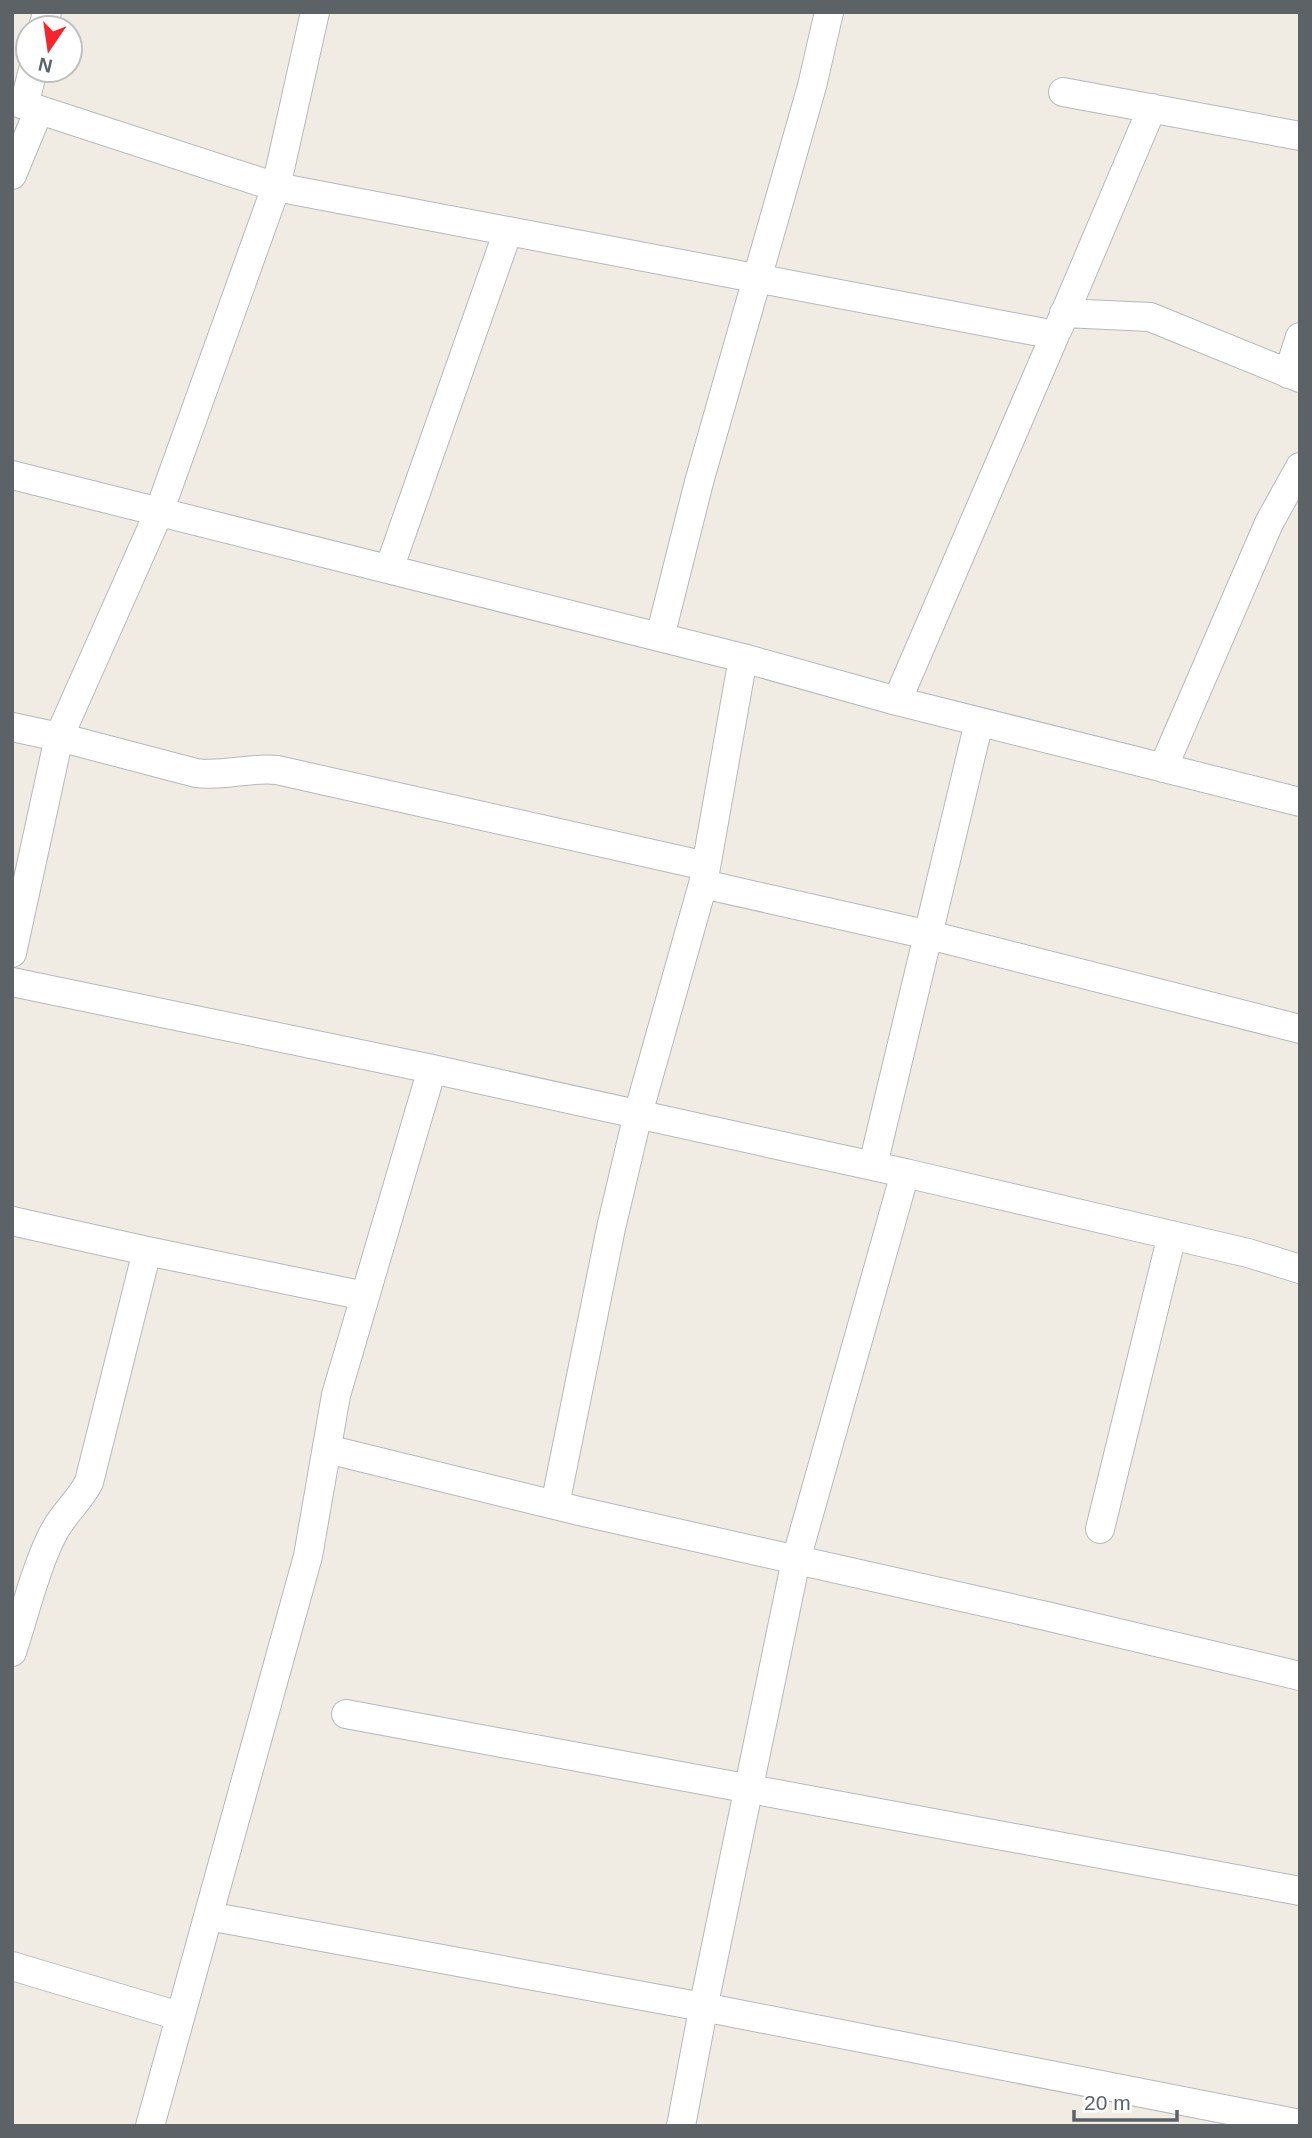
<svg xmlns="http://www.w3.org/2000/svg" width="1312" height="2138" font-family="Arial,sans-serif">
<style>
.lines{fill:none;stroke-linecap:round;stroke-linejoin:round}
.street-casing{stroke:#b5b8bc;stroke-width:30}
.street{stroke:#fff;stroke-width:28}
</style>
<rect width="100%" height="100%" fill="#f0ece4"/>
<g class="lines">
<defs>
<path id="street" d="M315,12L276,187L1055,335L897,701L743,658
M43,28L47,12
M1063,92L1300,136
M12,101L276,187L159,512L59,737L196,773C225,777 248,767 277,770L706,866
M24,105L33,70
M12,175L39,110
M1064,313L1150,317L1300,378
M1058,329L1152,108
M1288,374L1300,337
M12,475L743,658L703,884L638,1114L611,1228L555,1505
M389,569L508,231
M660,637L699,482L812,86L829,12
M897,701L1300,802
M12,727L59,737L12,953
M1163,768L1269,523L1300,467
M703,884L929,935L1300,1029
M12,982L432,1069L336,1395L308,1556L150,2126
M432,1069L905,1173L796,1560L706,1994L681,2126
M873,1165L979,722
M905,1173L1248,1253L1300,1269
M12,1221L147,1251L365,1296
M327,1449L579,1511L1046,1616L1300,1676
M1100,1529L1172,1235
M12,1652C24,1616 37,1562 55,1530C65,1512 80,1500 89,1482L147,1251
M346,1714L1300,1891
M208,1916L703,2007L1300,2124
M12,1966L179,2016"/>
</defs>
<use href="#street" class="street-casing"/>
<use href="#street" class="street"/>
</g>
<rect width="1312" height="2138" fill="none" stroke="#5c6266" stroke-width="28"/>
<g transform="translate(49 49) rotate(193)"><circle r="33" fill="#ffffff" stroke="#bec0c2" stroke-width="2"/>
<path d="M0-5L12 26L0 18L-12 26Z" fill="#f5252b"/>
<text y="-10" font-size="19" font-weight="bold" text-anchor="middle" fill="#5c6266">N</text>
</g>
<path d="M1074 2110v10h103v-10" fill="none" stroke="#5c6266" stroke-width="3.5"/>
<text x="1084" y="2110" font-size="21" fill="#5c6266" stroke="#ffffff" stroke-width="5" paint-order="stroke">20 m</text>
</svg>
